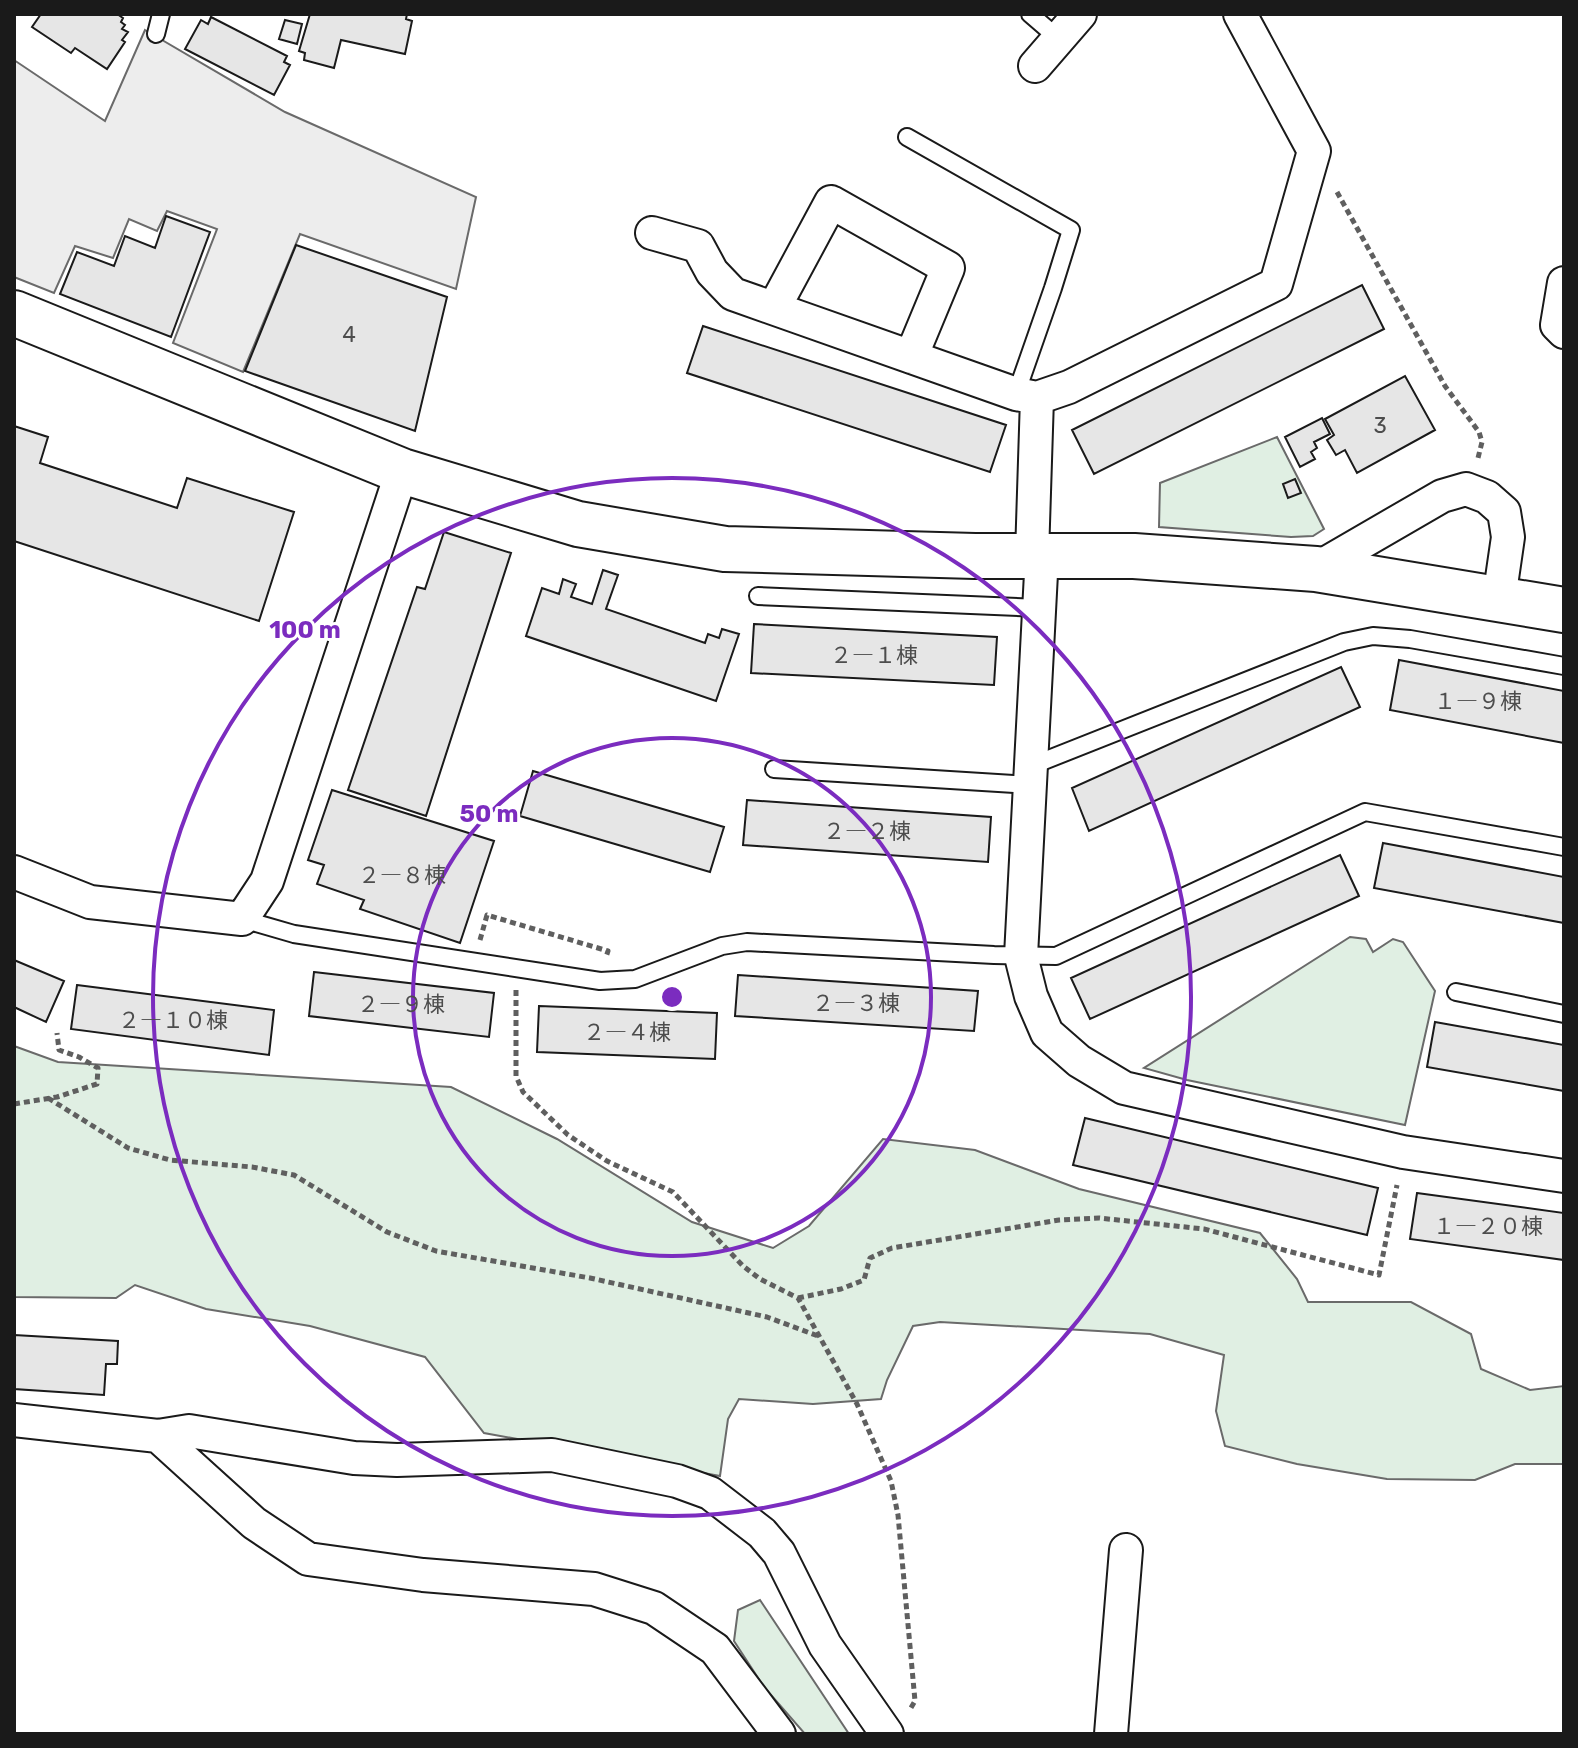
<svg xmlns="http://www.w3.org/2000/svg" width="1578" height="1748" font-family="Rubik,'Noto Sans JP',sans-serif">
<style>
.green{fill:#e0efe3;stroke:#6a6a6a;stroke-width:2}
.parking{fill:#ededed;stroke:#6a6a6a;stroke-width:2}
.building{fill:#e6e6e6;stroke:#1a1a1a;stroke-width:2}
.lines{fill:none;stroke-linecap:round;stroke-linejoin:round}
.lane-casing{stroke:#1a1a1a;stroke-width:20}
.street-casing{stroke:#1a1a1a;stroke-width:36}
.secondary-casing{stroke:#1a1a1a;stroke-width:48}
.path{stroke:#5f5f5f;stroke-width:5;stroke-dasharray:6 4;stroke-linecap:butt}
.lane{stroke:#fff;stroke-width:16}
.street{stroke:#fff;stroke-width:32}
.secondary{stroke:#fff;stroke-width:44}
.ring{fill:none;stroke:#7b2cbf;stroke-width:4}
.labels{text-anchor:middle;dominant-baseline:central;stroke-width:6;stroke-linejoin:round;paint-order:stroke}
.number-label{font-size:22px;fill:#4d4d4d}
.centre{fill:#7b2cbf;stroke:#fff;stroke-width:4}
.ring-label{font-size:24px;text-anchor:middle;font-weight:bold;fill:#7b2cbf;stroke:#fff;stroke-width:6;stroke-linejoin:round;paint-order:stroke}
</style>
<rect width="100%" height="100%" fill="#fff"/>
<path class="green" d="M1277,437L1324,529L1313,536L1291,537L1159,527L1160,483Z
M1350,937L1366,939L1373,952L1393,939L1403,942L1435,991L1405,1125L1187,1080L1144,1068Z
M14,1046L58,1062L451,1087L557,1139L692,1222L773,1248L809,1226L883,1139L975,1150L1079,1189L1260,1233L1297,1279L1308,1302H1411L1471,1334L1481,1369L1530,1390L1564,1386V1464H1515L1475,1480L1387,1479L1297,1464L1225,1446L1216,1411L1224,1355L1150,1334L940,1322L913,1326L887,1380L881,1399L813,1404L739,1399L728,1419L720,1476L484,1433L425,1357L310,1326L206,1309L135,1285L116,1298L14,1297Z
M760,1600L849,1734H805L764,1687L734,1641L738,1610Z"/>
<path class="parking" d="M145,30L285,112L476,197L456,289L300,234L243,372L173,343L217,229L167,211L157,231L129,219L113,258L75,246L54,293L14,277V60L105,121Z"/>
<path class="building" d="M41,14H117L123,18L121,22L125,25L122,29L128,32L122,40L125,42L107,69L75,48L71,53L32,27Z
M310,14H407L406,19L412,21L405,54L341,40L334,68L304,60L305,53L299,51Z
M211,17L287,56L284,62L290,65L274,95L185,49L201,20L208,24Z
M285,20L302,24L297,44L279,39Z
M166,216L210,232L171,337L60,294L77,252L114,266L125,236L155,248Z
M296,245L447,297L415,431L245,371Z
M1362,285L1384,329L1094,474L1072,430Z
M703,326L1006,425L990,472L687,373Z
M1405,376L1435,430L1357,473L1345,450L1336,455L1327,440L1334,435L1325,419Z
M1322,418L1330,434L1314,442L1317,448L1311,452L1315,459L1300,467L1285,437Z
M14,426L48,437L40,463L177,508L187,478L294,512L259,621L14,541Z
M1295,479L1301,493L1288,498L1283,484Z
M444,532L511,553L426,816L348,790L417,587L425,589Z
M603,570L618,575L606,609L705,643L708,634L719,638L722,629L739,634L716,701L526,636L542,588L559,594L563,579L576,584L571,597L592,604Z
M754,624L997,637L994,685L751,673Z
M1399,660L1564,691V743L1390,710Z
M1341,667L1360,707L1089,831L1072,788Z
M533,771L724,827L710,872L520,816Z
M332,790L494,841L460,943L360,909L364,900L317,884L324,865L308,860Z
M747,800L991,817L988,862L743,845Z
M1383,843L1564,877V923L1374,888Z
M1340,855L1359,896L1090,1019L1071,978Z
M14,960L64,981L46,1022L14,1007Z
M314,972L494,993L489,1037L309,1016Z
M738,975L978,991L974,1031L735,1016Z
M77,985L274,1010L269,1055L71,1029Z
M539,1006L717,1013L715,1059L537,1052Z
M1435,1022L1564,1045V1091L1427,1067Z
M1085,1118L1378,1188L1367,1235L1073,1165Z
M1417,1193L1564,1213V1260L1410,1239Z
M14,1335L118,1341L117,1364H106L104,1395L14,1389Z"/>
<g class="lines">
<defs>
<path id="lane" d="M1030,14L1059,39
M156,34L161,14
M907,137L1071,230L1053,288L1016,394
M758,596L1039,608
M1031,766L1344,642L1373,636L1410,639L1564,666
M774,769L1031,785
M242,919L294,934L600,981L635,979L722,946L747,942L994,955L1056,956L1365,812L1564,847
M1456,992L1564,1014"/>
<path id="street" d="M1035,66L1080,14
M652,233L698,246L712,272L733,294L1016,394L1037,398L1032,555
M1564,283L1557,325L1564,332
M774,308L831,202L948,268L911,357
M1037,398L1069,387L1276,284L1314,151L1240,14
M1042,554L1021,956L1031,996L1047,1033L1079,1061L1124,1088L1403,1152L1564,1176
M1316,569L1442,496L1466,489L1487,497L1504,512L1508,537L1499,599
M14,872L90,902L242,919L267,881L402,471
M14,1420L158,1436L189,1431L354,1458L397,1460L552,1455L677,1481L710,1493L762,1533L779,1553L825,1645L887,1734
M158,1436L254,1523L308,1559L423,1575L594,1589L654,1608L715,1649L779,1734
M1111,1734L1126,1550"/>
<path id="secondary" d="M14,313L402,471L578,524L725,549L975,556H1134L1316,569L1564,610"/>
</defs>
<use href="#lane" class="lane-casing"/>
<use href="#street" class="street-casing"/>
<use href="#secondary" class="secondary-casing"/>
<path class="path" d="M1337,192L1445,386L1479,432L1482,442L1478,458
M480,940L487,915L608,951L606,957
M516,990V1076L523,1092L568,1135L607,1161L673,1192L743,1266L760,1279L798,1298L857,1404L891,1481L898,1515L915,1701L909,1711
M48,1098L128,1148L170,1160L252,1167L294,1175L387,1232L436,1251L590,1278L767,1317L818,1336
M14,1104L57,1097L97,1084L98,1068L79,1057L59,1050L57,1033
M798,1298L841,1289L864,1280L870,1258L892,1248L1059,1220L1099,1218L1204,1229L1379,1275L1397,1185"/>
<use href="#lane" class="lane"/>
<use href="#street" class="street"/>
<use href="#secondary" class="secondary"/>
</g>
<g class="ring">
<circle cx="672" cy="997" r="259"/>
<circle cx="672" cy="997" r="519"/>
</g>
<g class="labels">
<g class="number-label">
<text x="349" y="334">4</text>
<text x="1380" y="425">3</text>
<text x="874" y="655">２―１棟</text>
<text x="1478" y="701">１―９棟</text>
<text x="867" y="831">２―２棟</text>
<text x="402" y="875">２―８棟</text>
<text x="856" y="1003">２―３棟</text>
<text x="401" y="1004">２―９棟</text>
<text x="173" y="1020">２―１０棟</text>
<text x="627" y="1032">２―４棟</text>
<text x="1488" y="1226">１―２０棟</text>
</g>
</g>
<circle cx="672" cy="997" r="12" class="centre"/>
<g class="ring-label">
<text x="305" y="638">100 m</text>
<text x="489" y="822">50 m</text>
</g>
<rect width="1578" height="1748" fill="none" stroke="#1a1a1a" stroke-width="32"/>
</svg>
